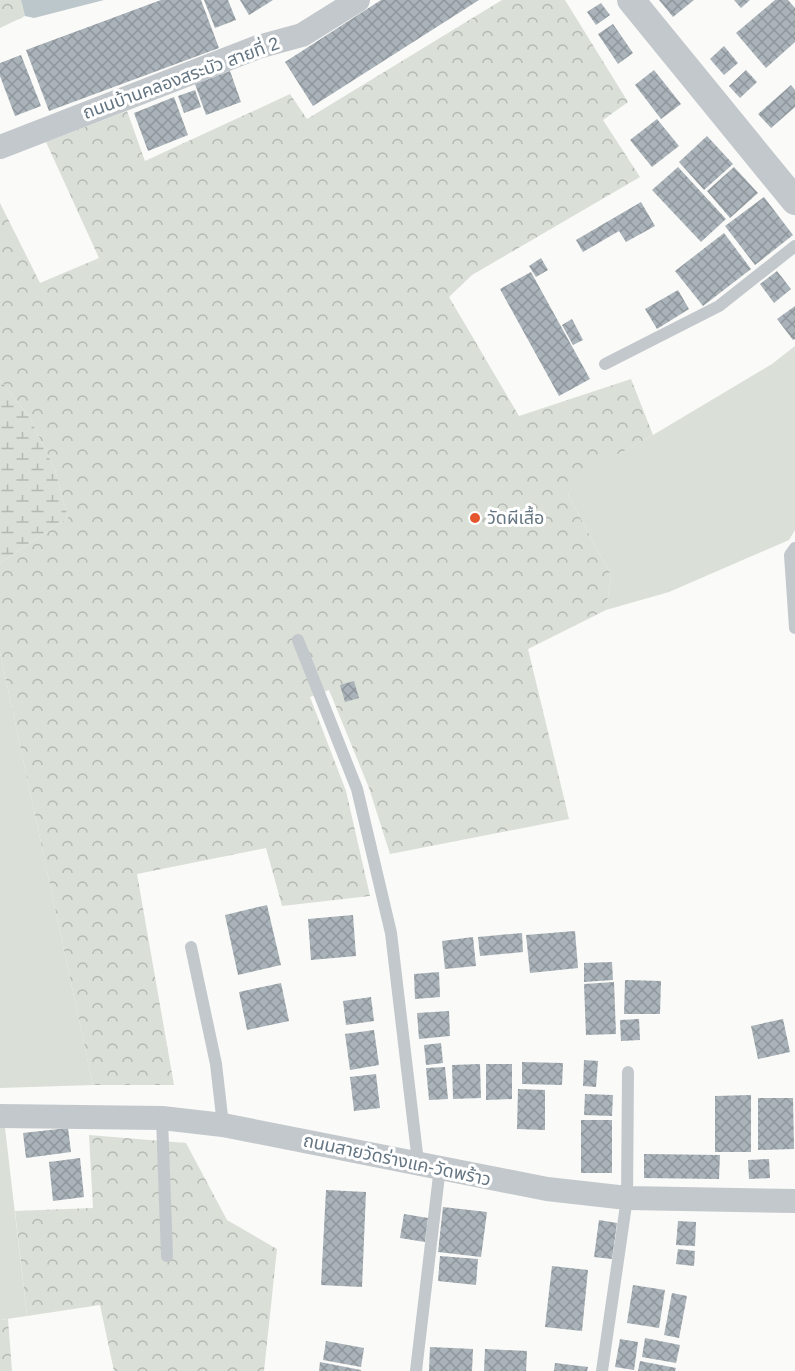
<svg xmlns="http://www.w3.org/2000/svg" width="795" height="1371" font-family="Helvetica,'Noto Sans Thai',sans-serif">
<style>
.grass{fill:#dadfd7}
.forest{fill:url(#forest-crowns)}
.wetland{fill:url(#wetland-marsh)}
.water{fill:#bbc7cb}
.building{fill:url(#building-cross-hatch)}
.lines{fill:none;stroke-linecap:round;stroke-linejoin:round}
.service{stroke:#c3c8cc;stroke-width:12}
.minor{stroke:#c3c8cc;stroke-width:24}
.tertiary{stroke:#c3c8cc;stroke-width:28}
.poi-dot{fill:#e4572e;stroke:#fff;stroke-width:2}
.labels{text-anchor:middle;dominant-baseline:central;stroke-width:6;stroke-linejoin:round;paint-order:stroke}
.street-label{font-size:18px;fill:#657683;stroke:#fff}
.poi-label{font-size:18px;fill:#657683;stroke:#fff;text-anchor:start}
</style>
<defs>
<pattern id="forest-crowns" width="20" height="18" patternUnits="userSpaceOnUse" patternTransform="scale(1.5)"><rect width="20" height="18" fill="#dadfd7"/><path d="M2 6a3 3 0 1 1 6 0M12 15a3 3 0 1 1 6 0" fill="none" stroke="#b4b9b4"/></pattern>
<pattern id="wetland-marsh" width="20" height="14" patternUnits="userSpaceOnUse" patternTransform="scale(1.5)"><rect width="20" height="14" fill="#dadfd7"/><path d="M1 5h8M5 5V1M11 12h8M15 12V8" fill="none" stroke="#b4b9b4"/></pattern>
<pattern id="building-cross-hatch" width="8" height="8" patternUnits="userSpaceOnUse" patternTransform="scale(1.5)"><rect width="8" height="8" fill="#aab3b9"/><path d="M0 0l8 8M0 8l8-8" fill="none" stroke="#8e969c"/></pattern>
</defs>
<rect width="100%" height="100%" fill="#fafaf8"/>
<path class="grass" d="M795,346V530L789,540L669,592L606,610L611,575L568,495L577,476L653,435L772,364Z
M0,652L93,1085L0,1088Z
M0,1128H5L27,1316L0,1320Z"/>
<path class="forest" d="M0,0H21L25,16L0,28Z
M502,0H565L628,102L603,120L640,177L472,275L449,297L519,416L631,379L653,435L578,476L568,495L611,575L606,610L528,649L569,819L390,854L369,788L329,690L310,697L346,791L370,896L282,906L266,848L137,874L174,1085H93L0,652V563L68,518L55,470L30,418L0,380V203L40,283L99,258L46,142L127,111L145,161L290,94L307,119Z
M89,1135L186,1143L227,1220L277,1249L264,1371H114L100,1305L27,1316L15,1211L93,1208Z
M8,1319L12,1371H0V1320Z"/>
<path class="wetland" d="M0,380L30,418L55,470L68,518L0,563Z"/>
<path class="water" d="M21,0H104L34,18L25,16Z"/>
<path class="building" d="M161,0H201L219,48L49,111L26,50Z
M204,0H228L236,20L215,28Z
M240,0H273L249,15Z
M381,0H479L313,106L285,62Z
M659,0H694L673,17Z
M734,0H750L741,8Z
M775,0H788L795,8V42L766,68L736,33Z
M601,3L610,15L596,25L587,12Z
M613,24L633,53L618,64L598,34Z
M724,46L738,63L724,75L710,59Z
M21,55L41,106L15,116L0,76V63Z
M654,70L681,104L661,119L635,85Z
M746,70L757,82L740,98L729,86Z
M230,71L241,102L206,115L195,84Z
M791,85L795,90V107L771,128L758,114Z
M195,90L201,107L184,113L178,96Z
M174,97L188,135L148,151L134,113Z
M657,119L679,146L652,167L630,140Z
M707,136L733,164L704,190L679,162Z
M678,167L726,219L701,242L652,190Z
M734,167L758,193L730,218L707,191Z
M764,197L793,235L755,265L725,226Z
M641,202L655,226L626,242L619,231L583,252L576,240Z
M724,233L751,269L703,306L675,271Z
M541,258L548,270L536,277L529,266Z
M777,271L791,289L774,303L760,284Z
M531,272L590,379L559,396L500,289Z
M678,290L689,309L657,329L645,309Z
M795,306V339L793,340L777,319Z
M572,319L583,340L573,345L562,325Z
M354,681L359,698L345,702L340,685Z
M267,905L281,965L238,975L225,915Z
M353,915L356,956L311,960L308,919Z
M575,931L578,968L530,973L526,935Z
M522,933L523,952L480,956L478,937Z
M473,937L476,966L445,969L442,941Z
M612,962L613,980L584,982V963Z
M439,972L440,997L415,999L414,974Z
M625,980L661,981L660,1014H624Z
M614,982L616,1034L586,1035L584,984Z
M281,983L289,1021L247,1030L239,992Z
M371,997L374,1021L346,1025L343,1001Z
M449,1011L450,1036L419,1039L417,1013Z
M639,1019L640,1040L621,1041L620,1020Z
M783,1019L790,1052L758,1059L751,1026Z
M374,1030L379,1065L350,1070L345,1034Z
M441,1043L443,1063L426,1065L424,1045Z
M584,1060L598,1061L596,1087L583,1086Z
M522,1062L563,1063L562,1085L522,1084Z
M480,1064L481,1098L453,1099L452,1065Z
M486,1064H512V1099L486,1100Z
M445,1067L448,1099L429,1100L426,1068Z
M376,1074L380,1108L354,1111L350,1077Z
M518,1089L545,1090V1130L517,1129Z
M585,1094L613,1095L612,1116L584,1115Z
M751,1095V1152H715V1096Z
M758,1098H793L794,1149L758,1150Z
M581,1120H612V1173H581Z
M68,1128L71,1152L26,1158L23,1133Z
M644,1154L720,1155L719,1179L644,1178Z
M80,1158L84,1197L53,1201L49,1162Z
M769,1159L770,1178L749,1179L748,1160Z
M326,1190L366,1192L362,1287L321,1285Z
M443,1207L487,1212L481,1257L438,1252Z
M404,1214L428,1218L425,1242L400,1238Z
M599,1220L617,1223L612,1259L594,1257Z
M678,1221L696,1222L695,1246L676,1245Z
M678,1249L695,1251L694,1266L676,1264Z
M440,1256L478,1259L476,1285L438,1281Z
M552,1266L588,1270L582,1331L545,1327Z
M633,1285L665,1290L659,1328L627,1323Z
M672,1293L687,1296L679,1338L664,1335Z
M645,1338L680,1345L676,1363L642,1357Z
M620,1339L638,1342L634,1370L615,1367Z
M326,1341L364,1348L361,1367L323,1360Z
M430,1347L473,1349L472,1371H429Z
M485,1349L527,1351L526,1371H484Z
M640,1361L676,1368L675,1371H638Z
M320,1362L361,1370V1371H319Z
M555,1363L588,1367L587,1371H554Z"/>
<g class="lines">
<path class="service" d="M605,364L719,306L795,246
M795,548L790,555L795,628
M298,640L357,789L391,933L418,1162
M191,947L216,1064L223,1125
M162,1118L167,1256
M416,1371L440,1167
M602,1371L627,1198L628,1072"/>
<path class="minor" d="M0,147L258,47L302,35L358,0
M0,1116L162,1118L223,1125L547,1189L627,1198L795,1201"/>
<path class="tertiary" d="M631,0L795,201"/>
</g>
<circle class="poi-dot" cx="475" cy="518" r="6"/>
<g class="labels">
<g class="street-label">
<text transform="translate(181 78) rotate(-20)">ถนนบ้านคลองสระบัว สายที่ 2</text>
<text transform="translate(397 1160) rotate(12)">ถนนสายวัดร่างแค-วัดพร้าว</text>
</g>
<g class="poi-label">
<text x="487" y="518">วัดผีเสื้อ</text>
</g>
</g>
</svg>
